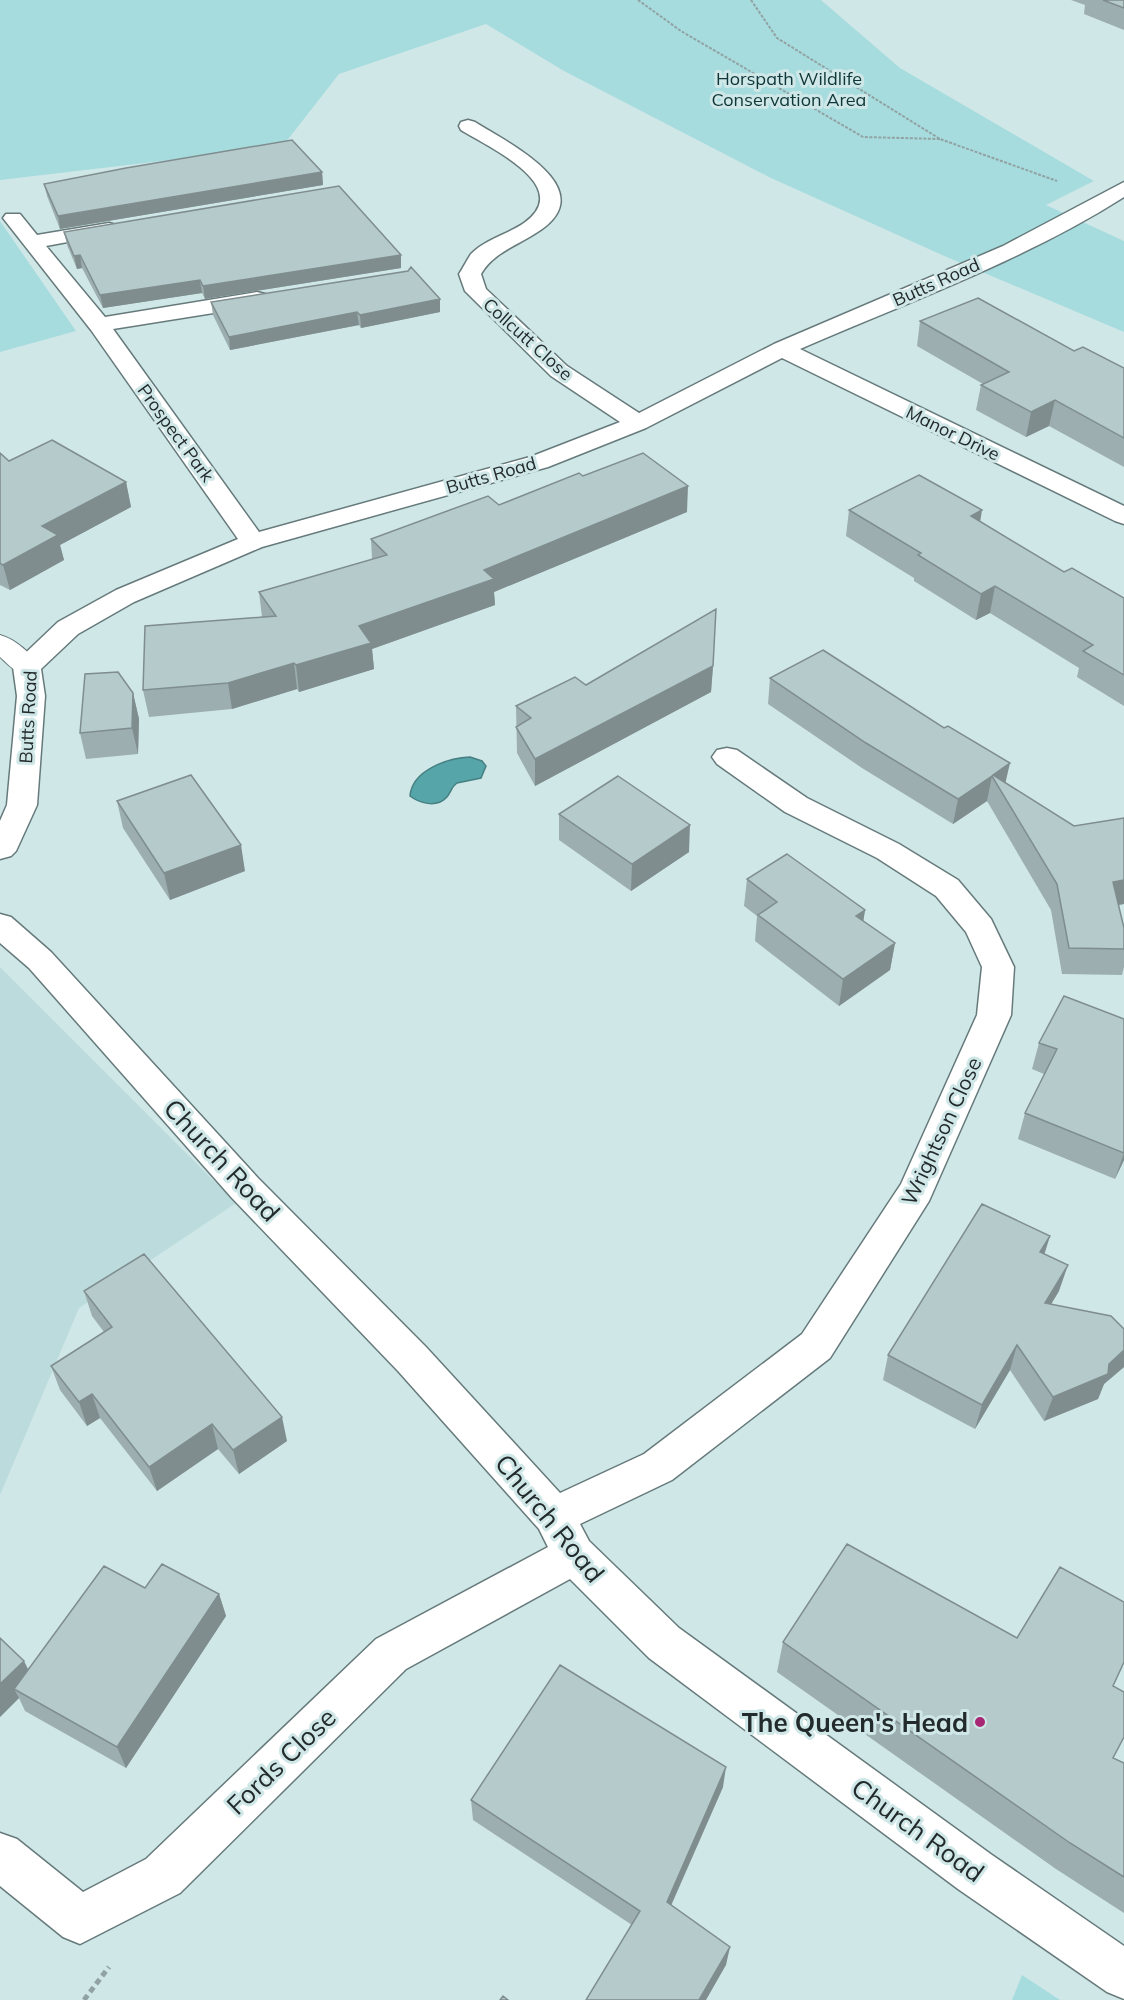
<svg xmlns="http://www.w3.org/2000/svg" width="1124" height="2000" font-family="Mulish,sans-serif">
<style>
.built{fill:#bcdbdc}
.green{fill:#a7dcde}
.water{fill:#55a5a9;stroke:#468083;stroke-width:1.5}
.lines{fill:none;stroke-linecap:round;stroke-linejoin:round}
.lane-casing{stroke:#667a7b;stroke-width:2}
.street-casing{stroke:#667a7b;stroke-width:3}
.path-far1{stroke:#91a2a3;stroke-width:2;stroke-dasharray:3 1.5;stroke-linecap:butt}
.path{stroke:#91a2a3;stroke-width:5;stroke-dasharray:6 4;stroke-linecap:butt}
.lane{fill:#fff;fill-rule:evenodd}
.street{fill:#fff;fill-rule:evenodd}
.wall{fill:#9caeaf}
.shaded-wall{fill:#7f8d8e}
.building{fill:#b5cacb;stroke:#7f8d8e;stroke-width:1.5}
.poi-dot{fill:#a82774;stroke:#d0e7e8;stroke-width:2}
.labels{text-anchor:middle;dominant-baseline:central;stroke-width:6;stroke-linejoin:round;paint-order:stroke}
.far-park-label{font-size:18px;fill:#0f3739;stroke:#d0e7e8}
.far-street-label{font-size:18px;fill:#222a2b;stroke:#d0e7e8}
.street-label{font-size:21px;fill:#222a2b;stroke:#d0e7e8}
.near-street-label{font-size:26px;fill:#222a2b;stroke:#d0e7e8}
.near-poi-label{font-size:26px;font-weight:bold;fill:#222a2b;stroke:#d0e7e8;text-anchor:end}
</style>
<rect width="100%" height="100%" fill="#d0e7e8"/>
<path class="built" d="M0,967L236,1203L79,1308L0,1495Z"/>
<path class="green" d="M0,0H821L900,68L1094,181L1046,205L1124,241V332L942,255L771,178L564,71L486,24L339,74L282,147L0,180Z
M0,221L76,331L0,352Z
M1022,1975L1060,2000H1012Z"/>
<path class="water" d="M470,757L482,761L486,766L481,778L457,783C451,787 451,793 446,798C436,808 419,803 410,796C412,770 448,758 470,757Z"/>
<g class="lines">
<defs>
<path id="lane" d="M0,635C15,639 32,654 40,667L36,673C19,677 12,668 0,657Z"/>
<path id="street" d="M468,120L475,122C508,143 606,190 536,233C516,246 493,253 481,274L486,289L567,366L639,413L774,344L1003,246L1124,182V197C1025,260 908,302 800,349L1124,506V524L1115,521L782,358L646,428L548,467L262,547L134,602L78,634L41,669L45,696L37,805L16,851L11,856L0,859V821L7,805L17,696L13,667L17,661L58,622L116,590L238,539L91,330L3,218L6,214H20L37,235L109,223L116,225L119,229L116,233L46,246L105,317L257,292L265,294L268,299L265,304L257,306L113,329L259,532L530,457L620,422L551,376L465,291L459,274C463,268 467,260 471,254C484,240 508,234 524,223C576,186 488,147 461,130L459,126L461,122Z
M727,748L737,750L807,798L899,844L958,880L991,919L1014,967L1011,1015L929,1201L830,1358L672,1480L580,1524L589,1541L679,1628L992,1855L1124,1946V1999L1107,1992L958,1889L649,1658L570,1579L406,1669L180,1893L80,1944L63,1937L0,1886V1833L17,1839L83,1892L146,1859L376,1639L548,1547L539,1529L398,1371L232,1198L29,968L0,943V914L11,917L51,952L258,1178L426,1347L560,1493L644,1454L802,1334L901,1184L977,1015L982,967L966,932L936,896L877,858L785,812L717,764L712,757L717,750Z"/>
</defs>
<use href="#lane" class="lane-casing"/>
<use href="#street" class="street-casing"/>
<path class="path-far1" d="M638,0L681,31L863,137L940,139
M751,0L777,38L940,139L1057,181"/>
<path class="path" d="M84,2000L109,1967"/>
<use href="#lane" class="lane"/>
<use href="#street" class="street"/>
</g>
<path class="wall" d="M1071,0H1124V30L1084,14L1085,5Z
M322,172L323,185L60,229L47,196L44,184Z
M64,232L401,255V268L205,299L202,293L103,308L82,268L77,269L67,245Z
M440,299V312L361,328L359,325L230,350L213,315L211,302Z
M920,321L1074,351L1124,368V467L1049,426L1026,437L976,410L981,385L983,384L917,346Z
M0,453L9,461L126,482L131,507L60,545L64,560L10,590L0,585Z
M583,476L687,512L494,592L495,605L372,649L374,669L299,692L297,689L232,709L149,717L143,690L262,617L259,592L372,559L371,539L499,505Z
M849,510L980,522L1064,572L1124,598V706L1077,677L1079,668L990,613L976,620L914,581V578L846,536Z
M823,650L1005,783L1074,826L1124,818V904L1118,905L1124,927V967L1122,975L1062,974L1051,910L987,801L953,824L862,768L768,704L770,678Z
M713,666L711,692L535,786L517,753L516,706L586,685Z
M133,693L139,719L138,754L86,759L80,733Z
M117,801L245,871L170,900L123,828Z
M559,814L689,852L631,891L559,840Z
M747,879L865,910L863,921L895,943L890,970L839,1006L755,941L757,916L744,906Z
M1124,1019V1160L1115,1179L1018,1139L1025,1113L1044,1074L1032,1069L1039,1043Z
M1044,1254L1059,1291L1051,1304L1124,1329V1367L1104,1384L1098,1399L1044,1421L1010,1370L975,1429L883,1380L888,1355Z
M84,1291L287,1441L239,1474L218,1449L157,1491L100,1418L87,1426L60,1390L51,1366L104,1332L92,1316Z
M145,1588L219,1594L226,1616L126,1768L25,1711L19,1698L0,1717V1638L28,1670Z
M1017,1638L1113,1686V1758L1124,1763V1913L1056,1869L777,1672L783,1642Z
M723,1787L671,1906L726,1965L632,1925L473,1820L471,1800Z"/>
<path class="shaded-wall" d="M322,172L323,185L60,229L58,216Z
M80,255L82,268L77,269L74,256Z
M401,255V268L205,299L203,286Z
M200,280L202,293L103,308L100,295Z
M440,299V312L361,328L360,315Z
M357,312L359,325L230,350L229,337Z
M1055,400L1049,426L1026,437L1031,412Z
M126,482L131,507L60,545L64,560L10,590L3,565L42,526Z
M688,486L687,512L494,592L495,605L372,649L374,669L299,692L296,665L359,626L484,570Z
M982,510L978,536L971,516Z
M995,586L990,613L976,620L981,594Z
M294,663L297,689L232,709L228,683Z
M713,666L711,692L535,786V759Z
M133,693L139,719L138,754L132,728Z
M1010,763L1004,789L993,775Z
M992,776L987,801L953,824L958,799Z
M690,825L689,852L631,891L632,864Z
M241,845L245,871L170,900L164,873Z
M1124,880V904L1105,907L1113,882Z
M865,910L861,937L856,916Z
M895,943L890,970L839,1006L843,979Z
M1124,1153V1160L1115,1179Z
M1050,1236L1042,1262L1040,1252Z
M1068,1265L1059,1291L1037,1328L1045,1303Z
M1017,1345L1010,1370L975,1429L982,1405Z
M1124,1350V1367L1104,1384L1098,1399L1044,1421L1053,1397L1109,1364Z
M92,1394L100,1418L87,1426L79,1402Z
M282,1417L287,1441L239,1474L233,1450Z
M212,1424L218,1449L157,1491L149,1467Z
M219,1594L226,1616L126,1768L117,1747Z
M24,1661L35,1683L14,1689L19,1698L0,1717V1684Z
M726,1767L723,1787L664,1921L667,1902Z
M730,1947L726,1965L706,2000H699Z"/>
<path class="building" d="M1103,0H1124V8Z
M292,140L322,172L58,216L44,184L126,168Z
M339,186L401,255L203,286L200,280L100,295L80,255L74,256L64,232Z
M411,267L440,299L360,315L357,312L229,337L211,302L408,271Z
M978,298L1074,351L1083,347L1124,368V438L1055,400L1031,412L981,385L1009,372L920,321Z
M52,440L126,482L42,526L58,535L3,565L0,563V453L9,461Z
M643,453L688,486L484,570L494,579L359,626L371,643L296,665L294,663L228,683L143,690L145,626L276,616L259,592L387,555L371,539L488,496L499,505L579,473L583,476Z
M919,475L982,510L971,516L1064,572L1072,568L1124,598V675L1083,651L1093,645L995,586L981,594L918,555L921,553L849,510Z
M716,609L713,666L535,759L516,727L531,718L516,706L575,677L586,685Z
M823,650L944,728L948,726L1010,763L993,775L1074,826L1124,818V880L1113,882L1124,928V949L1069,948L1057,884L992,776L958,799L866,743L770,678Z
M118,672L133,693L132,728L80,733L85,674Z
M191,775L241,845L164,873L117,801Z
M618,776L690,825L632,864L559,814Z
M787,854L865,910L856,916L895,943L843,979L758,915L777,902L747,879Z
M1064,996L1124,1019V1153L1025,1113L1057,1049L1039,1043Z
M982,1204L1050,1236L1040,1252L1068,1265L1045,1303L1111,1316L1124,1329V1350L1109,1364L1108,1374L1053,1397L1017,1345L982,1405L888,1355Z
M144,1254L282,1417L233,1450L212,1424L149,1467L92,1394L79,1402L51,1366L112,1327L84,1291Z
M847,1544L1017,1638L1060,1567L1124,1602V1662L1113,1686L1124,1692V1737L1113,1758L1124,1763V1877L1070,1843L783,1642Z
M162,1564L219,1594L117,1747L14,1689L104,1566L145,1588Z
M0,1638L24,1661L0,1684Z
M560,1665L726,1767L667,1902L730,1947L699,2000H586L640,1911L471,1800Z
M503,1996L508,2000H500Z"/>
<circle class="poi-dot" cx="980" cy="1722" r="6"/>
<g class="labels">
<g class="far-park-label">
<text x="789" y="78">Horspath Wildlife<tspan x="789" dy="21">Conservation Area</tspan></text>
</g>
<g class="far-street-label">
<text transform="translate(936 282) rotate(-24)">Butts Road</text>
<text transform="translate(528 339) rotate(42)">Collcutt Close</text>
<text transform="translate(176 433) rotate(54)">Prospect Park</text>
<text transform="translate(953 433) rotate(26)">Manor Drive</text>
<text transform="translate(491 475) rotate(-16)">Butts Road</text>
<text transform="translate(28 717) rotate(-87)">Butts Road</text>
</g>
<g class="street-label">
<text transform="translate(941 1131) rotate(-65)">Wrightson Close</text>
</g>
<g class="near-street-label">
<text transform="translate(222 1160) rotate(47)">Church Road</text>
<text transform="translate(550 1518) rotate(51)">Church Road</text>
<text transform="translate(281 1761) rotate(-44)">Fords Close</text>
<text transform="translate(918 1830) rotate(36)">Church Road</text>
</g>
<g class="near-poi-label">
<text x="968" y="1722">The Queen's Head</text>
</g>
</g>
</svg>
